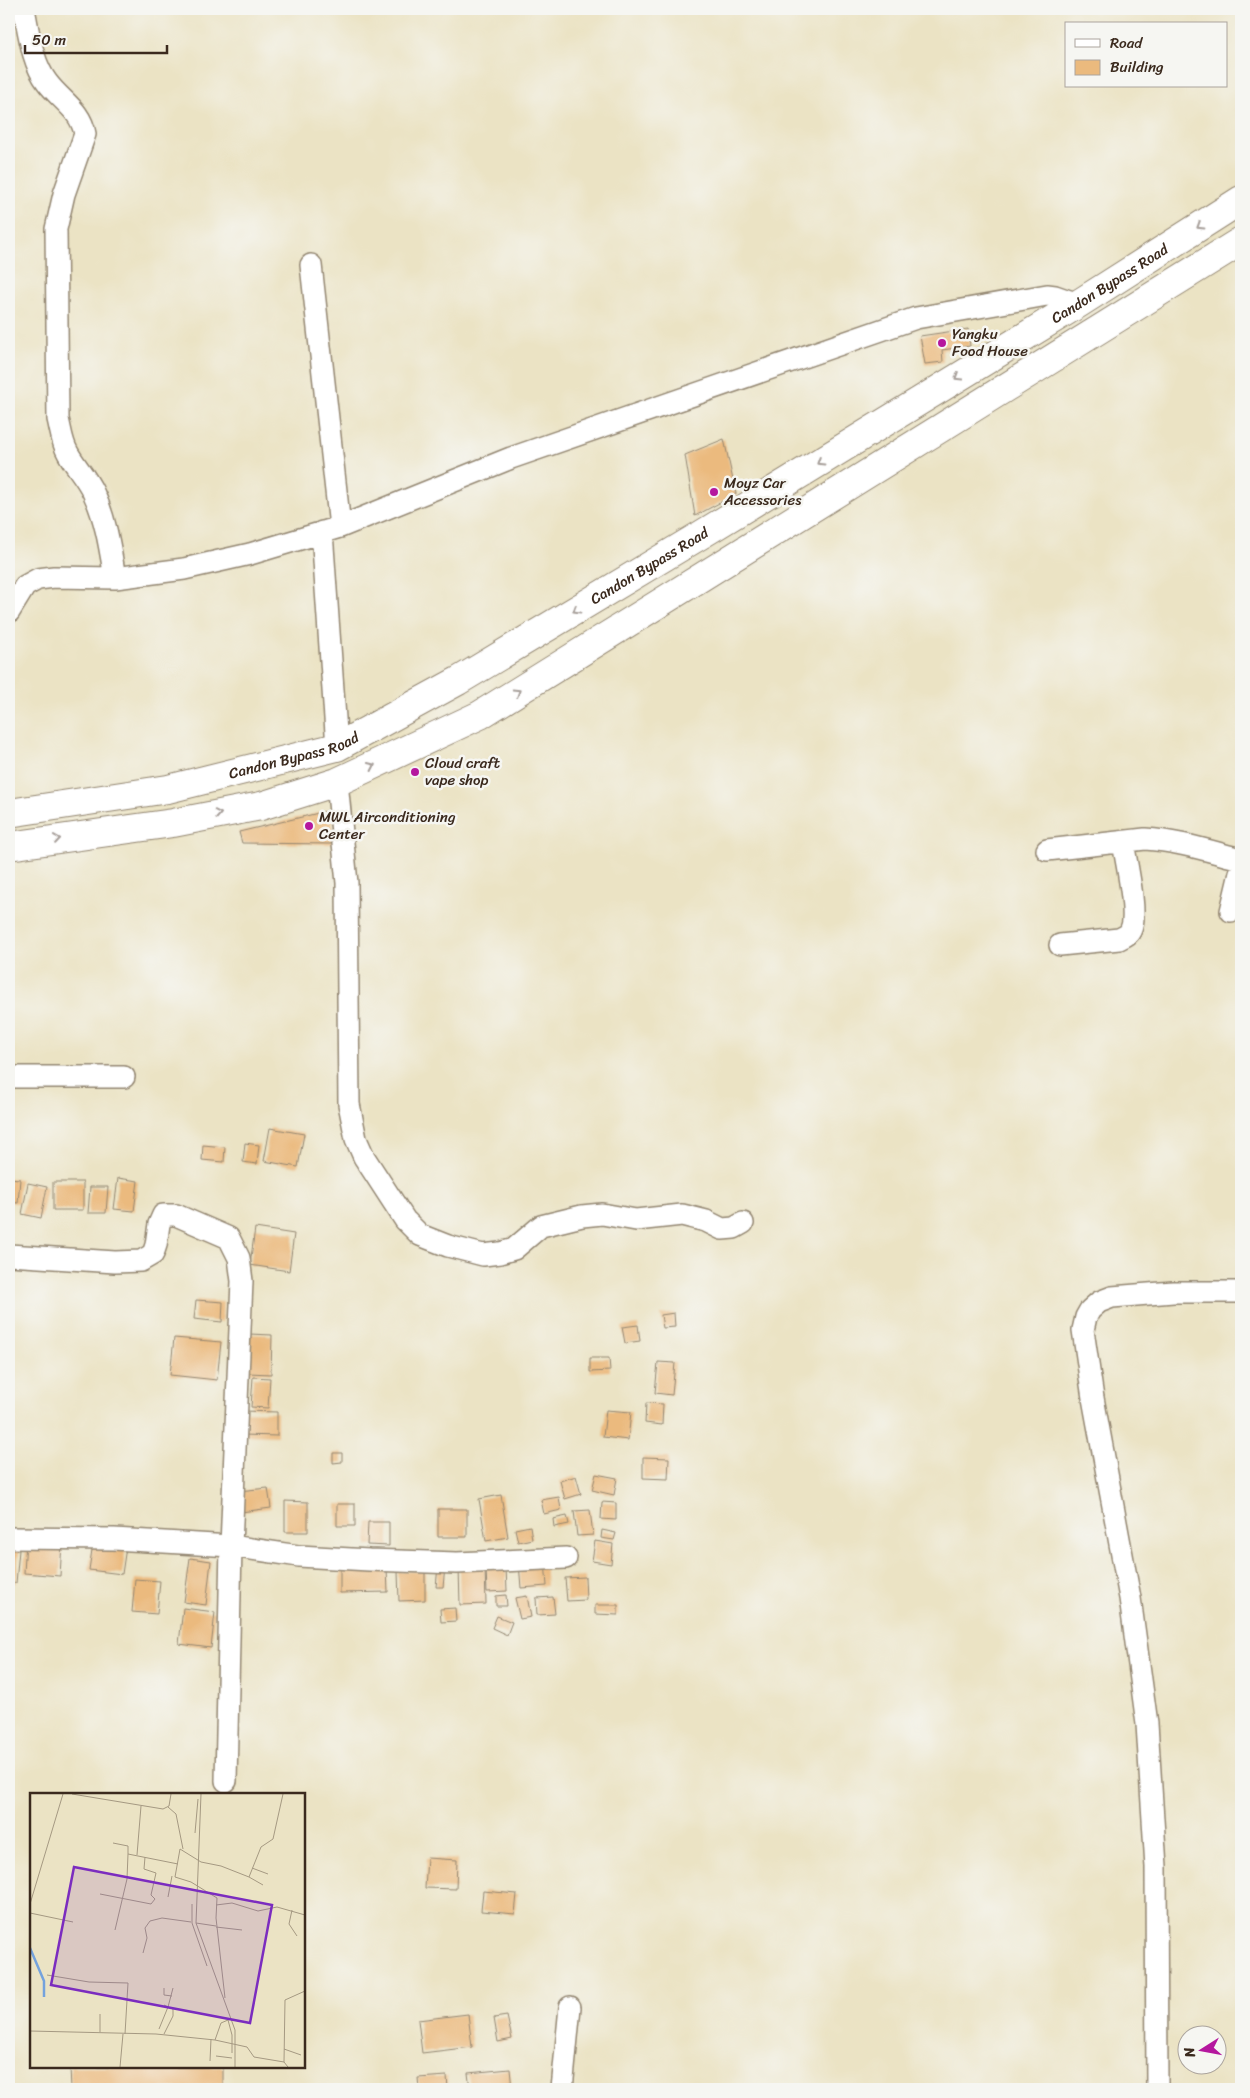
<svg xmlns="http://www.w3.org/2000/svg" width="1250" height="2098" font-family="Sriracha,sans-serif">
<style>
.building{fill:#ebba7e}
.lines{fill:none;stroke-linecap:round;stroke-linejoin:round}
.minor-casing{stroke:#938671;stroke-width:24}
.highway-casing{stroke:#938671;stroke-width:30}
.minor{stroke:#fff;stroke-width:21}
.highway{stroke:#fff;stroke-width:28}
.oneway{stroke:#a79f9a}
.poi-dot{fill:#b5179e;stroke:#f6f6f2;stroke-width:2}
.labels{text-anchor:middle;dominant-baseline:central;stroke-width:5;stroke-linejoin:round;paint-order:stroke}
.street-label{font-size:15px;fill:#3b2a1e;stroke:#f6f6f2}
.poi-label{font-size:15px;fill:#3b2a1e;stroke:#f6f6f2;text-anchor:start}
.inset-river{fill:none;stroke:#74a2dd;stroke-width:2.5}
.inset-road{fill:none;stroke:#a59982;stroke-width:1}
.view{fill:#7b2cbf;fill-opacity:0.15;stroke:#7b2cbf;stroke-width:2.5}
.inset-edge{fill:none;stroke:#3b2a1e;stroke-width:2.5}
</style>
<rect width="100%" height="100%" fill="#f6f6f2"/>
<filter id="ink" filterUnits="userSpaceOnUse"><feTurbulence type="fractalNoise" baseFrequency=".02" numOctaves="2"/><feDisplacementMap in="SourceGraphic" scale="10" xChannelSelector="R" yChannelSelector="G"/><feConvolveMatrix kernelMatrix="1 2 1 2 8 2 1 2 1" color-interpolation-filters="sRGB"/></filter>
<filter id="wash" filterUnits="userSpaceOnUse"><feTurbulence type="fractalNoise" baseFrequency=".0096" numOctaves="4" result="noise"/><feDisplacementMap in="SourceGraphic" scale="20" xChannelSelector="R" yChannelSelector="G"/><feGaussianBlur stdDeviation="1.12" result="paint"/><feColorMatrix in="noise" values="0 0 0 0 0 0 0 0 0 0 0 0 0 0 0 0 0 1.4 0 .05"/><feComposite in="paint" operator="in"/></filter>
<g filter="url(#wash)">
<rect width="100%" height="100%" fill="#ebe3c4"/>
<g id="blocks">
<path class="building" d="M968,329L970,346L942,350L943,362L925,364L920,336Z
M724,439L736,494L695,516L685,455Z
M331,810L333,844L242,843L239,832Z
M270,1128L304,1134L298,1167L264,1161Z
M245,1143L259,1145L257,1164L243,1162Z
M203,1145L225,1147L224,1162L202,1160Z
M9,1178L20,1179L18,1203L9,1202Z
M118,1178L138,1181L134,1211L114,1209Z
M53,1182H83V1210H53Z
M28,1183L47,1187L41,1218L22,1214Z
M90,1187H108L106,1213H88Z
M255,1228L294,1234L289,1271L250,1265Z
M196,1300L223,1302L222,1322L194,1319Z
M674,1313L675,1327L663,1328L661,1315Z
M638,1325L640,1341L625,1343L622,1327Z
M249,1334L272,1335L271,1374L248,1373Z
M174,1338L221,1342L217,1380L170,1375Z
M590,1358H609L610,1371L590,1372Z
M658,1362L675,1363L672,1395L655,1393Z
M253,1377L270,1378L268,1408L251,1407Z
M646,1403L663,1404L662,1425L645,1423Z
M606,1410L631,1412L628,1440L603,1437Z
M243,1411L277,1412V1436L243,1435Z
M333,1453H342V1462L333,1463Z
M643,1457L669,1458L668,1479L643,1478Z
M596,1474L617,1478L614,1495L592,1490Z
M576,1476L581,1494L565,1499L560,1481Z
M268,1488L271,1508L241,1512L238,1491Z
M501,1495L508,1537L486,1541L479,1499Z
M559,1497L561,1510L544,1514L541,1500Z
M285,1501L308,1502V1532H285Z
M602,1502L616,1503V1520L601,1519Z
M337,1504H355V1526H337Z
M438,1509H467V1537H438Z
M590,1510L593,1535L577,1536L574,1511Z
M567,1516L569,1524L554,1527L553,1519Z
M368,1522H389V1546L367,1545Z
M530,1526L532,1539L518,1542L515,1529Z
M602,1530L616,1533L614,1540L601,1538Z
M26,1540L62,1542L60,1576L24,1573Z
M595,1541L613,1544L611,1564L592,1561Z
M93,1543L126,1547L122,1574L89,1570Z
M9,1550H19L16,1583L9,1582Z
M190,1558L211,1561L206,1605L184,1602Z
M545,1561L547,1586L521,1588L519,1563Z
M438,1566L445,1567L443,1587H436Z
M506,1567L507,1591L487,1592L486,1568Z
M387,1568L388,1592L340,1593V1569Z
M459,1568H485L486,1604L460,1605Z
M425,1571V1600L399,1601L398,1572Z
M585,1577L586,1600L567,1601L565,1578Z
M135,1579L160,1581L157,1614L132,1612Z
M506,1595L507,1606H496V1596Z
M527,1596L531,1617L520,1619L515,1598Z
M553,1597L555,1614L537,1615L536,1598Z
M595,1605H618V1615L595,1614Z
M183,1608L215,1612L211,1648L179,1644Z
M455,1608L456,1621L441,1622L440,1609Z
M497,1616L512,1622L507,1635L492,1628Z
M427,1858L457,1860L456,1889L425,1888Z
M483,1891L517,1894L515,1914L481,1911Z
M468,2014L472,2047L422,2053L418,2020Z
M507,2016L512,2039L498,2042L494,2018Z
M70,2067H223V2089H71Z
M510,2069L512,2089H470L468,2073Z
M447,2076L448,2089H419L418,2078Z"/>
</g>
</g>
<g filter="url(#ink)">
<use href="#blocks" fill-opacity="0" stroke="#938671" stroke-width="1"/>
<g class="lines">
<defs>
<path id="minor" d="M24,9C29,33 32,62 47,82C61,101 81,110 85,134L64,194L56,229L58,419C61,431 62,443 68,453C75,466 86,477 93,492C106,519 110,548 115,578
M311,265L340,527
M322,532L337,747
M9,612L25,586L38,579L54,577L115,578L184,569L250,554L340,527L511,458L916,318L1047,295L1055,296L1078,304
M337,782L347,883L349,1104L356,1139L364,1157L405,1220L420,1235L448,1246L483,1255L500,1253L514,1249L541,1226L582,1216L602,1214L636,1220L682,1215L706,1221L722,1229L734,1228L743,1223
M1047,850L1145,839C1178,841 1209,851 1241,859
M1231,911L1241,869
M1060,945L1119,939C1125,936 1129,935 1131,929C1138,914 1126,861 1123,842
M9,1077H124
M9,1255L115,1262L141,1261L153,1254L156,1245L159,1224L163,1215H176L229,1238L239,1258L242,1281L231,1546L226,1781
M9,1538L114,1539L231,1546L299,1556L369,1560L457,1563L566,1558
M562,2089L570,2007
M1157,2089L1156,1867L1147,1724L1130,1598L1093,1398L1083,1330L1086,1317L1090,1310L1099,1302L1112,1297L1173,1292H1241"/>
<g id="highway">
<path id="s1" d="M9,813L168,789L337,747L458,681L699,536L1078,304L1241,200"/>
<path d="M9,846L173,823L261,806L337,782L480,715L1241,241"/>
</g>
</defs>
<use href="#minor" class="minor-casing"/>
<use href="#highway" class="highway-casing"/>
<use href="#minor" class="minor"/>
<use href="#highway" class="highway"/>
</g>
<defs><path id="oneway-chevron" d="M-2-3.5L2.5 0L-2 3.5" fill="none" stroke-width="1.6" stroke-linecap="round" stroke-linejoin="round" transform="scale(1.25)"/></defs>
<g class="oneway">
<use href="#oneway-chevron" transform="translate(1200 226) rotate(148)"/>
<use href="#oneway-chevron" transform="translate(958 377) rotate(148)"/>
<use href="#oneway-chevron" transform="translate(820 462) rotate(148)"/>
<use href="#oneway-chevron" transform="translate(576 610) rotate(149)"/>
<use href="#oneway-chevron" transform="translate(517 692) rotate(-32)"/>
<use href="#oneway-chevron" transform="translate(372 766) rotate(-25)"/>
<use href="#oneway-chevron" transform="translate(218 814) rotate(-11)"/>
<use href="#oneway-chevron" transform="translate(57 839) rotate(-8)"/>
</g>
</g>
<g class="poi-dot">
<circle cx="942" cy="343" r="5"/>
<circle cx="714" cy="492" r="5"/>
<circle cx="415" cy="772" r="5"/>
<circle cx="309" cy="826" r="5"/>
</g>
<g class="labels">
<g class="street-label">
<text stroke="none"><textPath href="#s1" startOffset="1236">Candon Bypass Road</textPath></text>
<text stroke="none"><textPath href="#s1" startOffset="696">Candon Bypass Road</textPath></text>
<text stroke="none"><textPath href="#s1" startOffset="291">Candon Bypass Road</textPath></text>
</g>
<g class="poi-label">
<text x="952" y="334">Yangku<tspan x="952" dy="17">Food House</tspan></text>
<text x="724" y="483">Moyz Car<tspan x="724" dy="17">Accessories</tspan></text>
<text x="425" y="763">Cloud craft<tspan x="425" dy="17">vape shop</tspan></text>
<text x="319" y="817">MWL Airconditioning<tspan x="319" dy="17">Center</tspan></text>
</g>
</g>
<g transform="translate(30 1793)">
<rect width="275" height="275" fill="#ebe3c4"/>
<path class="inset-river" d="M0,155L14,188V204"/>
<path class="inset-road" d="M42,1L133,16L139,13L141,1M171,1L166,130L205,237V274M138,14L146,21L153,56M165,40L168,6M83,50L98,53V61M107,62L111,13M222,75L238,81M219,84L233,92M70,101L121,111L125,106L121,102L126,80L114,76L115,64M138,104L142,83M0,111L33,1M162,111V130L177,173M186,112L202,110L228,118L247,114L275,122M262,117L259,131L267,143M0,120L43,129M166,130L186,133M186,134L212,137M85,137L97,86L98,61L148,71M113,160L117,145L115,135L120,128L132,125L161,129M17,182L59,189L98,190L95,241M134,195V202L142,203M195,205L186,125L187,105L161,89L145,84L150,56L171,69L191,73L219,84L231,54L243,46L253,1M134,212L138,214L143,195M198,227L202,242V260M129,236L138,214L143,216V223L134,241M0,238L126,241L185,247L217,254L224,264L254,269L258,274M70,239V221M185,247L191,230L198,227M254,256L271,262M186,263L202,265M180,268L181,246M254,269L255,207L275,198M90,274L93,241"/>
<path class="view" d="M44,74L242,112L220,230L21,192Z"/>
<rect width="275" height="275" class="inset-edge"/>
</g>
<rect width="1250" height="2098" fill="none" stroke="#f6f6f2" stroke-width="30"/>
<rect x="1065" y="22" width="162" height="65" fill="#f6f6f2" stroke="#aba49d"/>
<rect x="1075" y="39" width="25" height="8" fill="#ffffff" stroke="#aba49d"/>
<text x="1110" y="48" font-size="15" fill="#3b2a1e">Road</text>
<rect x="1075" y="60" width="25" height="15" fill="#ebba7e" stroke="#aba49d"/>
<text x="1110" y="72" font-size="15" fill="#3b2a1e">Building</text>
<g transform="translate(1202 2050) rotate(259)"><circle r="24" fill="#f6f6f2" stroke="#aba49d"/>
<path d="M0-4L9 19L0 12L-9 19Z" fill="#b5179e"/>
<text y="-8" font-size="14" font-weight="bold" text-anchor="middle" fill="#3b2a1e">N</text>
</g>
<path d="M25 45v8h142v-8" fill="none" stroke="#3b2a1e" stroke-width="2.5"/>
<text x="32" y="45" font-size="15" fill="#3b2a1e" stroke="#f6f6f2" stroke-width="4" paint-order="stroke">50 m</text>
</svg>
